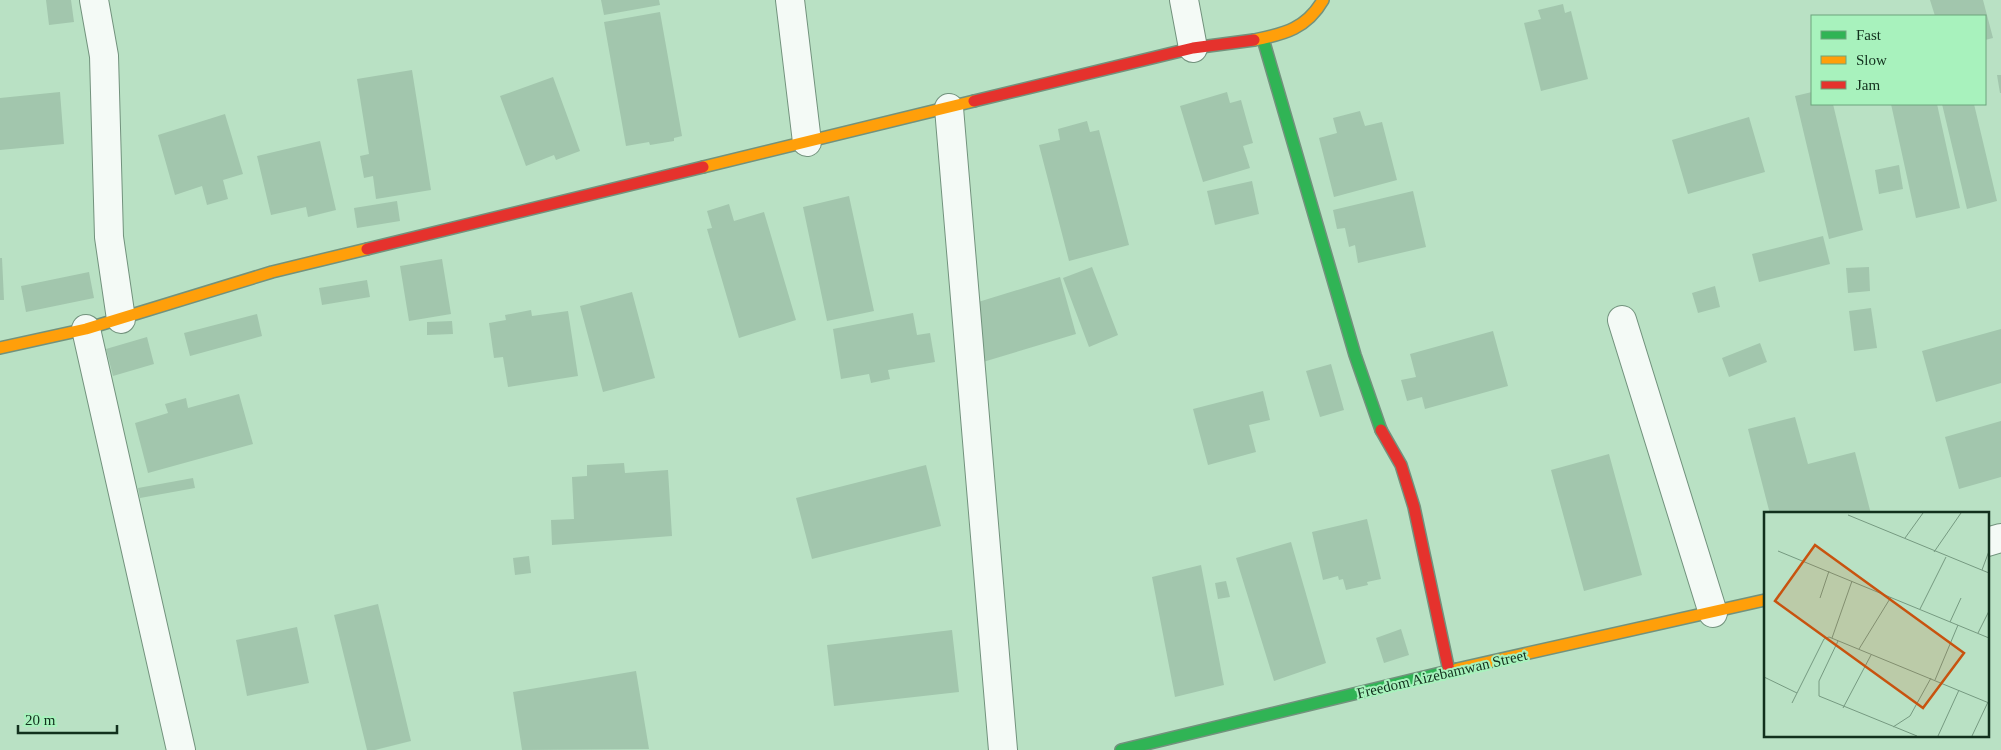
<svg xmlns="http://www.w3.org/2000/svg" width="2001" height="750" font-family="Georgia,serif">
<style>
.building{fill:#a2c6ad}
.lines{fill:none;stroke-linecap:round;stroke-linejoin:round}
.street-casing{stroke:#72927d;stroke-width:30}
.fast-casing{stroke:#72927d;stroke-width:14}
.slow-casing{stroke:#72927d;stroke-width:14}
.jam-casing{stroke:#72927d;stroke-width:14}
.street{stroke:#f4faf6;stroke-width:28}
.fast{stroke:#30b455;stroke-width:11}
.slow{stroke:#ff9f0a;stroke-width:11}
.jam{stroke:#e5322d;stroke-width:11}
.labels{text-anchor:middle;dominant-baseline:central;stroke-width:4;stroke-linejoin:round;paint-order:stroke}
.street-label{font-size:15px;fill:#12301d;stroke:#a8f2bd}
.inset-road{fill:none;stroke:#769a81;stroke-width:1}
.view{fill:#c8530f;fill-opacity:0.15;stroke:#c8530f;stroke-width:2.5}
.inset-edge{fill:none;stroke:#12301d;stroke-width:2.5}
</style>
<rect width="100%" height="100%" fill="#b9e1c4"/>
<path class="building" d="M46,0H71L74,22L49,25Z
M601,0H659L660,5L604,15Z
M1930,0H1983L1993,38L1985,40V16H1935Z
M1563,4L1565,13L1571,11L1588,79L1541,91L1524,23L1541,19L1538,10Z
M660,12L682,136L674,138V141L650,145L649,142L626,146L604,22Z
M412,70L431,190L376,199L373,176L364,178L360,156L369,154L357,79Z
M1997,75H2001V93H2000Z
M553,77L580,151L556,160L554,155L526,166L500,96Z
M60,92L64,144L0,150V98Z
M1227,92L1230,103L1241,100L1253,143L1243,146L1250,168L1203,182L1180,106Z
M1812,92V104H1833L1863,230L1829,239L1795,96Z
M1891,104H1937L1960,208L1916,218Z
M1942,104H1974L1997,201L1967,209Z
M1360,111L1365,126L1382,122L1397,180L1334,197L1319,138L1337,133L1333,118Z
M225,114L243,174L223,180L228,199L207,205L202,186L175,195L158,135Z
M1749,117L1765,172L1688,194L1672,140Z
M1087,121L1090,132L1099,130L1129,245L1069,261L1039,145L1060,140L1058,129Z
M320,141L336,210L308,217L306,207L271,215L257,156Z
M1899,165L1903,189L1879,194L1875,170Z
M1252,181L1259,214L1215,225L1207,191Z
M1413,191L1426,247L1358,263L1355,245L1349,247L1345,228L1337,229L1333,210Z
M849,196L874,311L827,321L803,207Z
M397,201L400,221L357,228L354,208Z
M729,204L734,221L764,212L796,320L739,338L707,229L712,228L707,211Z
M1823,236L1830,264L1759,282L1752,254Z
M0,258H2L4,300H0Z
M442,259L451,314L409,321L400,266Z
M1092,267L1118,335L1089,347L1063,278Z
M1869,267L1870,291L1848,293L1846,268Z
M89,272L94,298L26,312L21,286Z
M1060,277L1076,334L983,362L972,326L981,324L975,303Z
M367,280L370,297L322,305L319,288Z
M1715,286L1720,307L1698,313L1692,293Z
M632,292L655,378L603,392L580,306Z
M1871,308L1877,348L1854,351L1849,311Z
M531,310L532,316L568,311L578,376L508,387L503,357L494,358L489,323L506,320L505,315Z
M913,313L917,335L930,333L935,362L888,370L890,379L871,383L869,374L841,379L833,329Z
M257,314L262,336L190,356L184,333Z
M452,321L453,334L427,335V322Z
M2001,329V383L1936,402L1922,351Z
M1493,331L1508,386L1425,409L1422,397L1407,401L1401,380L1416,377L1410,354Z
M147,337L154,364L113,376L106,349Z
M1760,343L1767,362L1729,377L1722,358Z
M1331,364L1344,410L1320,417L1306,371Z
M1263,391L1270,420L1249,425L1256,452L1208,465L1193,409Z
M239,394L253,444L148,473L135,423L168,413L165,404L186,398L188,408Z
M1795,417L1808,464L1855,452L1871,514H1770L1748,429Z
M2001,421V477L1959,489L1945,437Z
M1609,454L1642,575L1584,591L1551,470Z
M624,463L625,473L668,470L672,536L552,545L551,520L574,519L572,477L587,476V465Z
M926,465L941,526L812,559L796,498Z
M193,478L195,488L140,498L138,488Z
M1367,519L1381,579L1367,582L1368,585L1346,590L1343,579L1339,580L1338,576L1323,580L1312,532Z
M1291,542L1326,663L1274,681L1236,558Z
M529,556L531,573L515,575L513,558Z
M1201,565L1224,685L1175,697L1152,577Z
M1226,581L1230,597L1218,599L1215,583Z
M378,604L411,741L375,750H367L334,615Z
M297,627L309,683L247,696L236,640Z
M1401,629L1409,655L1384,663L1376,638Z
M952,630L959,692L834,706L827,645Z
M636,671L649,749L522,750L513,692Z"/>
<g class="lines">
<defs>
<path id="street" d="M94,0L104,56L109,237L121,319
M790,0L807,142
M1184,0L1193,48
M949,108L1003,750
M1622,320L1713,613
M86,329L181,750
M1987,542L2001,538"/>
<path id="fast" d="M1263,39L1355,355L1381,430
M1121,750L1457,669"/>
<path id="slow" d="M1254,40C1285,34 1307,28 1323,0
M703,167L974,101
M0,348L86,329L272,272L367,249
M1457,669L1765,600"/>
<path id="jam" d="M974,101L1193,48L1254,40
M367,249L703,167
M1381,430L1401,465L1414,507L1449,671"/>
</defs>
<use href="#street" class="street-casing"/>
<use href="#fast" class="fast-casing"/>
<use href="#slow" class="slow-casing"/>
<use href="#jam" class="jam-casing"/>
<use href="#street" class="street"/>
<use href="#fast" class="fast"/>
<use href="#slow" class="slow"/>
<use href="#jam" class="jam"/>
</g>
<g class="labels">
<g class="street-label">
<text transform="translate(1442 674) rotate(-13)">Freedom Aizebamwan Street</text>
</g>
</g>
<g transform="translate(1764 512)">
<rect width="225" height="225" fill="#b9e1c4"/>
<path class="inset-road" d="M84,3L225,61M141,26L159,1M14,39L225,126M170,40L197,1M218,58L225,39M56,86L65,59M156,97L182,45M186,110L197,86M214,121L225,99M68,126L88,69M74,129L55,169V184L153,224M95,137L127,85M0,165L33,181M171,168L194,113M28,191L60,127L65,125L225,191M79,196L107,143M129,215L146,204L167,166M174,224L195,178M208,224L224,190"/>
<path class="view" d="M51,33L200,141L159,196L11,89Z"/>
<rect width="225" height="225" class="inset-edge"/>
</g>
<rect x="1811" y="15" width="175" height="90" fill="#a8f2bd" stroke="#6ca47d"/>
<rect x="1821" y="31" width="25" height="8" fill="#30b455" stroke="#6ca47d"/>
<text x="1856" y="40" font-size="15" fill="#12301d">Fast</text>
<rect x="1821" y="56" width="25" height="8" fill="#ff9f0a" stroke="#6ca47d"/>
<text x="1856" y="65" font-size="15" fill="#12301d">Slow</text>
<rect x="1821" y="81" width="25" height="8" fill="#e5322d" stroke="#6ca47d"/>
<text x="1856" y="90" font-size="15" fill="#12301d">Jam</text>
<path d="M18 725v8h99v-8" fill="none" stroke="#12301d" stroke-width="2.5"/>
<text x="25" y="725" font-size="15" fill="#12301d" stroke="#a8f2bd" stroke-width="4" paint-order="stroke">20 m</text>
</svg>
